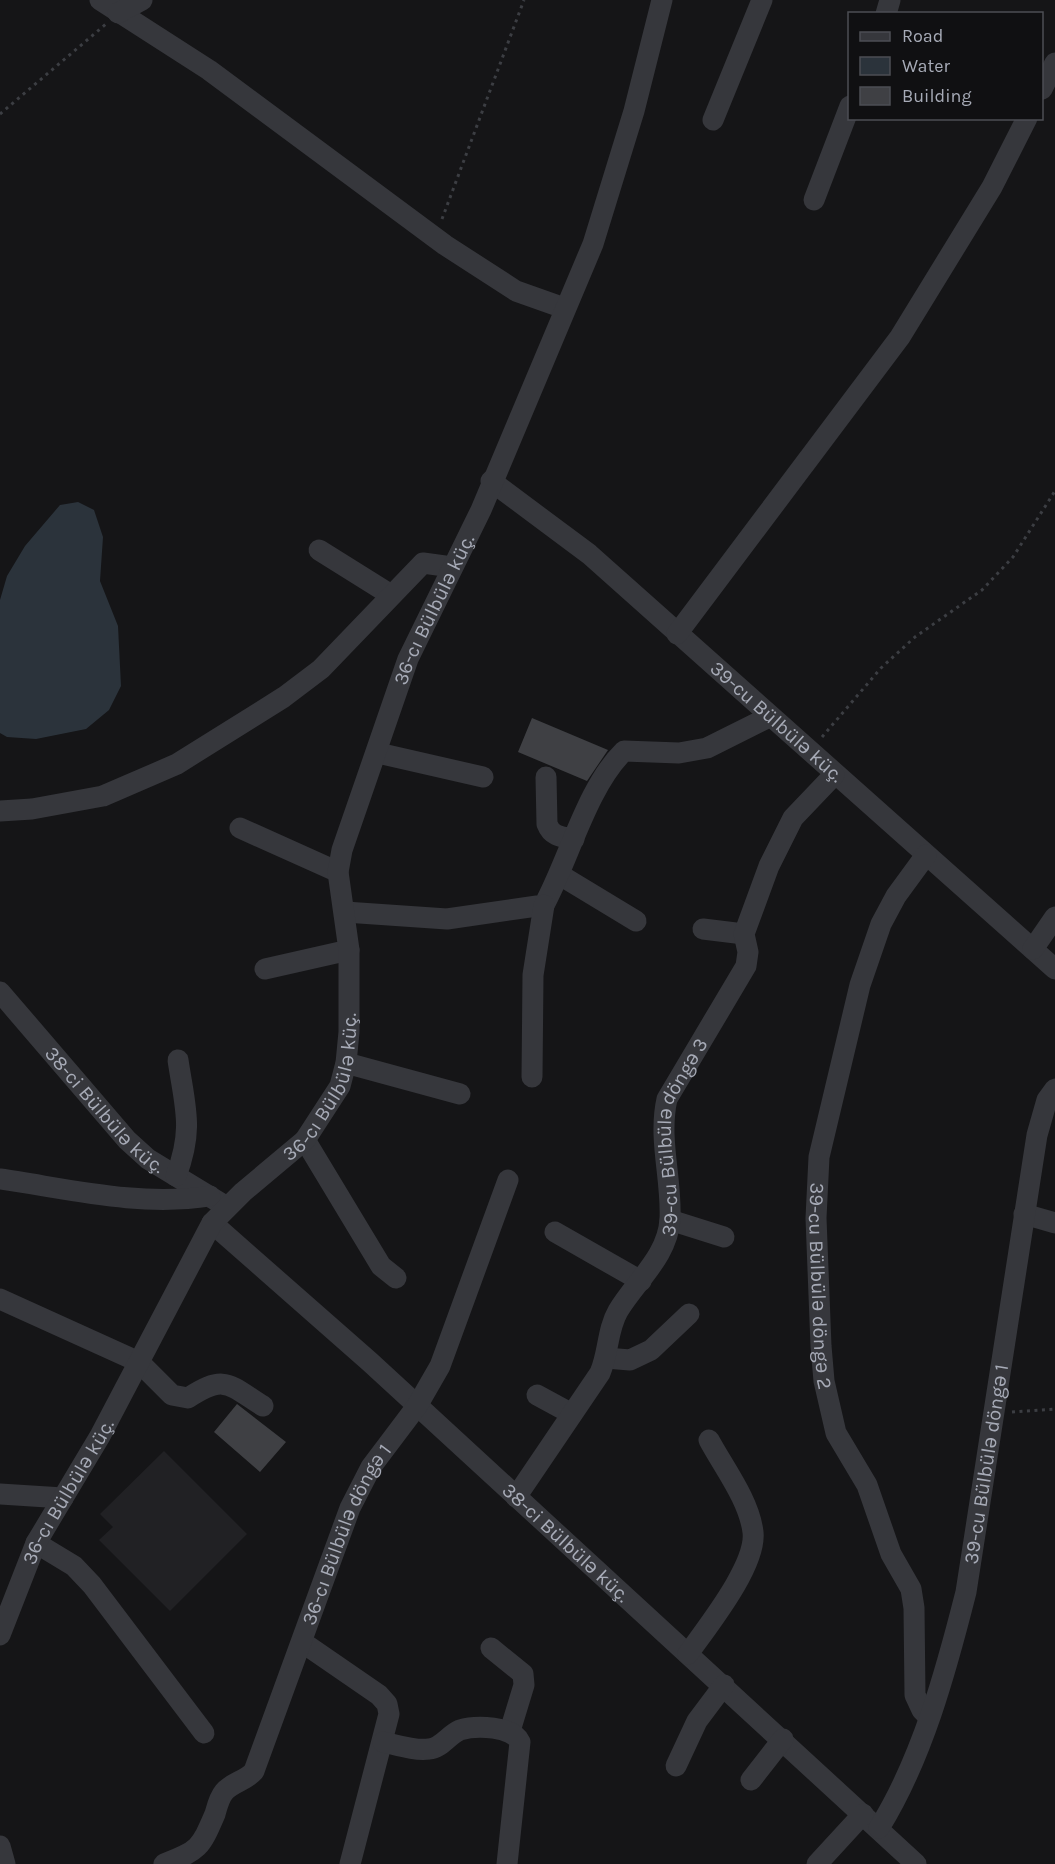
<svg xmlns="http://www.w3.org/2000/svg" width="1055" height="1864" font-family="Karla,sans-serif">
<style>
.built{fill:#212124}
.water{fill:#2b333b}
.building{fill:#3f4044}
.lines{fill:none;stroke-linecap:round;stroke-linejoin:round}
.path{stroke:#3c3e43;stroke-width:3;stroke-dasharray:3 4.5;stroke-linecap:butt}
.minor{stroke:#36373c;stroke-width:21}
.labels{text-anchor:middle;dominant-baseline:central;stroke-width:4.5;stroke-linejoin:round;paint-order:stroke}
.street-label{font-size:20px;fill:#a7abb7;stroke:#101012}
</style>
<rect width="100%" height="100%" fill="#151517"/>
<path class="built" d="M164,1451L247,1534L170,1611L99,1540L113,1527L100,1514Z"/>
<path class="water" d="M78,502L94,510L103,537L100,581L118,626L121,686L109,710L86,729L36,739L7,737L0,733V600L7,576L25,546L60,505Z"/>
<path class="building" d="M532,718L608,750L587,781L518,752Z
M237,1404L286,1442L260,1472L214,1432Z"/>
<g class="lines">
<path class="path" d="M0,114L106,24
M442,219L524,0
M822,737L881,668L915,637L982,590L1013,557L1055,491
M1012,1412L1055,1409"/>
<g class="minor">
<path d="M100,0L209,70L445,245L516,291L564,308"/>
<path d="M118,13L142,0"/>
<path d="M886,14L890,0"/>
<path d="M1042,89L1055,63"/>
<path d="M713,120L762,0"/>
<path d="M814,200L850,106"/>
<path id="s1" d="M491,481L589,554L1055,969"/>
<path d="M319,550L391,595"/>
<path d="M677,634L900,337L992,187L1027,118"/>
<path d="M378,753L483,777"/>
<path d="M546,777L547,824C552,837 562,837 574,839"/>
<path d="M0,811L32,809L103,796L177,764L284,697L321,669L423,563L452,567"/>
<path d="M240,828L338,872"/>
<path id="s2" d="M926,855L896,896L881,924L860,985L819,1157L816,1218L821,1346L824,1381L836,1433L867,1485L891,1554L911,1589L914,1608L915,1695L922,1710L928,1716"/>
<path d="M560,875L636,921"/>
<path d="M345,912L447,919L544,905C569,859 587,787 624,751L679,753L707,748L769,717"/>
<path d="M703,929L744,934"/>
<path d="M1033,949L1055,917"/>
<path d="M265,969L349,950"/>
<path id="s3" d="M0,992L127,1140L148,1159L227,1207"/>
<path d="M346,1063L460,1094"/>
<path d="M532,1077L533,975L544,905"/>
<path d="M305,1140L381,1266L396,1278"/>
<path d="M176,1176C194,1129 185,1107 178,1060"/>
<path d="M0,1179C69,1189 140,1207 210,1196"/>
<path d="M1024,1214L1055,1223"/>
<path d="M670,1220L724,1237"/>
<path id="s4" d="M212,1223L370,1362L916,1864"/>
<path d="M555,1232L641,1281"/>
<path d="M0,1299L139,1362L172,1395L188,1398C225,1374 228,1384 263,1406"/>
<path d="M606,1358L630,1360L651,1350L689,1314"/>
<path d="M537,1395L572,1414"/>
<path d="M0,1494L63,1498"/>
<path id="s5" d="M516,1497L600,1373C609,1352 607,1330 618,1311C636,1281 668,1256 670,1219C672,1179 658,1139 667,1099L746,966L748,952L744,934L769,866L793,818L834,775"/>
<path d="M36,1543L74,1566L92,1585L204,1733"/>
<path id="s6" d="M0,1635L36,1543L100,1436L212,1223L243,1192L305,1140L340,1086L346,1063L349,1032V950L338,872L342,850L408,659L481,510L593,244L634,111L662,0"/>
<path d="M302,1642L379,1695L387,1704L389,1714L350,1864"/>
<path d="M491,1648L523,1674L524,1685L510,1731"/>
<path d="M688,1654C707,1627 757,1565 753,1532C749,1500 724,1468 709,1440"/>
<path d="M383,1742C397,1745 415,1751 429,1749C442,1748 448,1735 460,1730C476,1725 513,1726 520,1742L507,1864"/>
<path d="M676,1766L697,1721L724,1685"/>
<path d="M751,1780L783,1739"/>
<path id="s7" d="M879,1828C922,1759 946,1671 966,1592L1037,1135L1047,1100L1055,1089"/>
<path d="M0,1846L5,1864"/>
<path id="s8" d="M164,1864C199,1850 200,1849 215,1814C217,1807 219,1798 224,1792C232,1782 246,1781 254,1771L350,1508L371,1467L417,1406L440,1366L508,1180"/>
<path d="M817,1864L863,1814"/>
</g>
</g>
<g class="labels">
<g class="street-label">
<text stroke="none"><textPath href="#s6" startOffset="1149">36-cı Bülbülə küç.</textPath></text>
<text stroke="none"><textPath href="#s1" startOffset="374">39-cu Bülbülə küç.</textPath></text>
<text stroke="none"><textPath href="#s6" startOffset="645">36-cı Bülbülə küç.</textPath></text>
<text stroke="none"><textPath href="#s3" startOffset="158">38-ci Bülbülə küç.</textPath></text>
<text stroke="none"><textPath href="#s5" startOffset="408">39-cu Bülbülə döngə 3</textPath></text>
<text stroke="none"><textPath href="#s2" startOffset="453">39-cu Bülbülə döngə 2</textPath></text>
<text stroke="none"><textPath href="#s7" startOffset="382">39-cu Bülbülə döngə 1</textPath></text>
<text stroke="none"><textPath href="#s6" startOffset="159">36-cı Bülbülə küç.</textPath></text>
<text stroke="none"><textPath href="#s8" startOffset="390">36-cı Bülbülə döngə 1</textPath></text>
<text stroke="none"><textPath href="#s4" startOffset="477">38-ci Bülbülə küç.</textPath></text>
</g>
</g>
<rect x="848" y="12" width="195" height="108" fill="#101012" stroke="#4c4e54" stroke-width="1.5"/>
<rect x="860" y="32" width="30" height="9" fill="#36373c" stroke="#4c4e54" stroke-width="1.5"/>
<text x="902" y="42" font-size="18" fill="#a7abb7">Road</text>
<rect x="860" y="57" width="30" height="18" fill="#2b333b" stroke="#4c4e54" stroke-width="1.5"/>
<text x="902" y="72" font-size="18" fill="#a7abb7">Water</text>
<rect x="860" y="87" width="30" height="18" fill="#3f4044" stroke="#4c4e54" stroke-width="1.5"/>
<text x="902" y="102" font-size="18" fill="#a7abb7">Building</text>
</svg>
